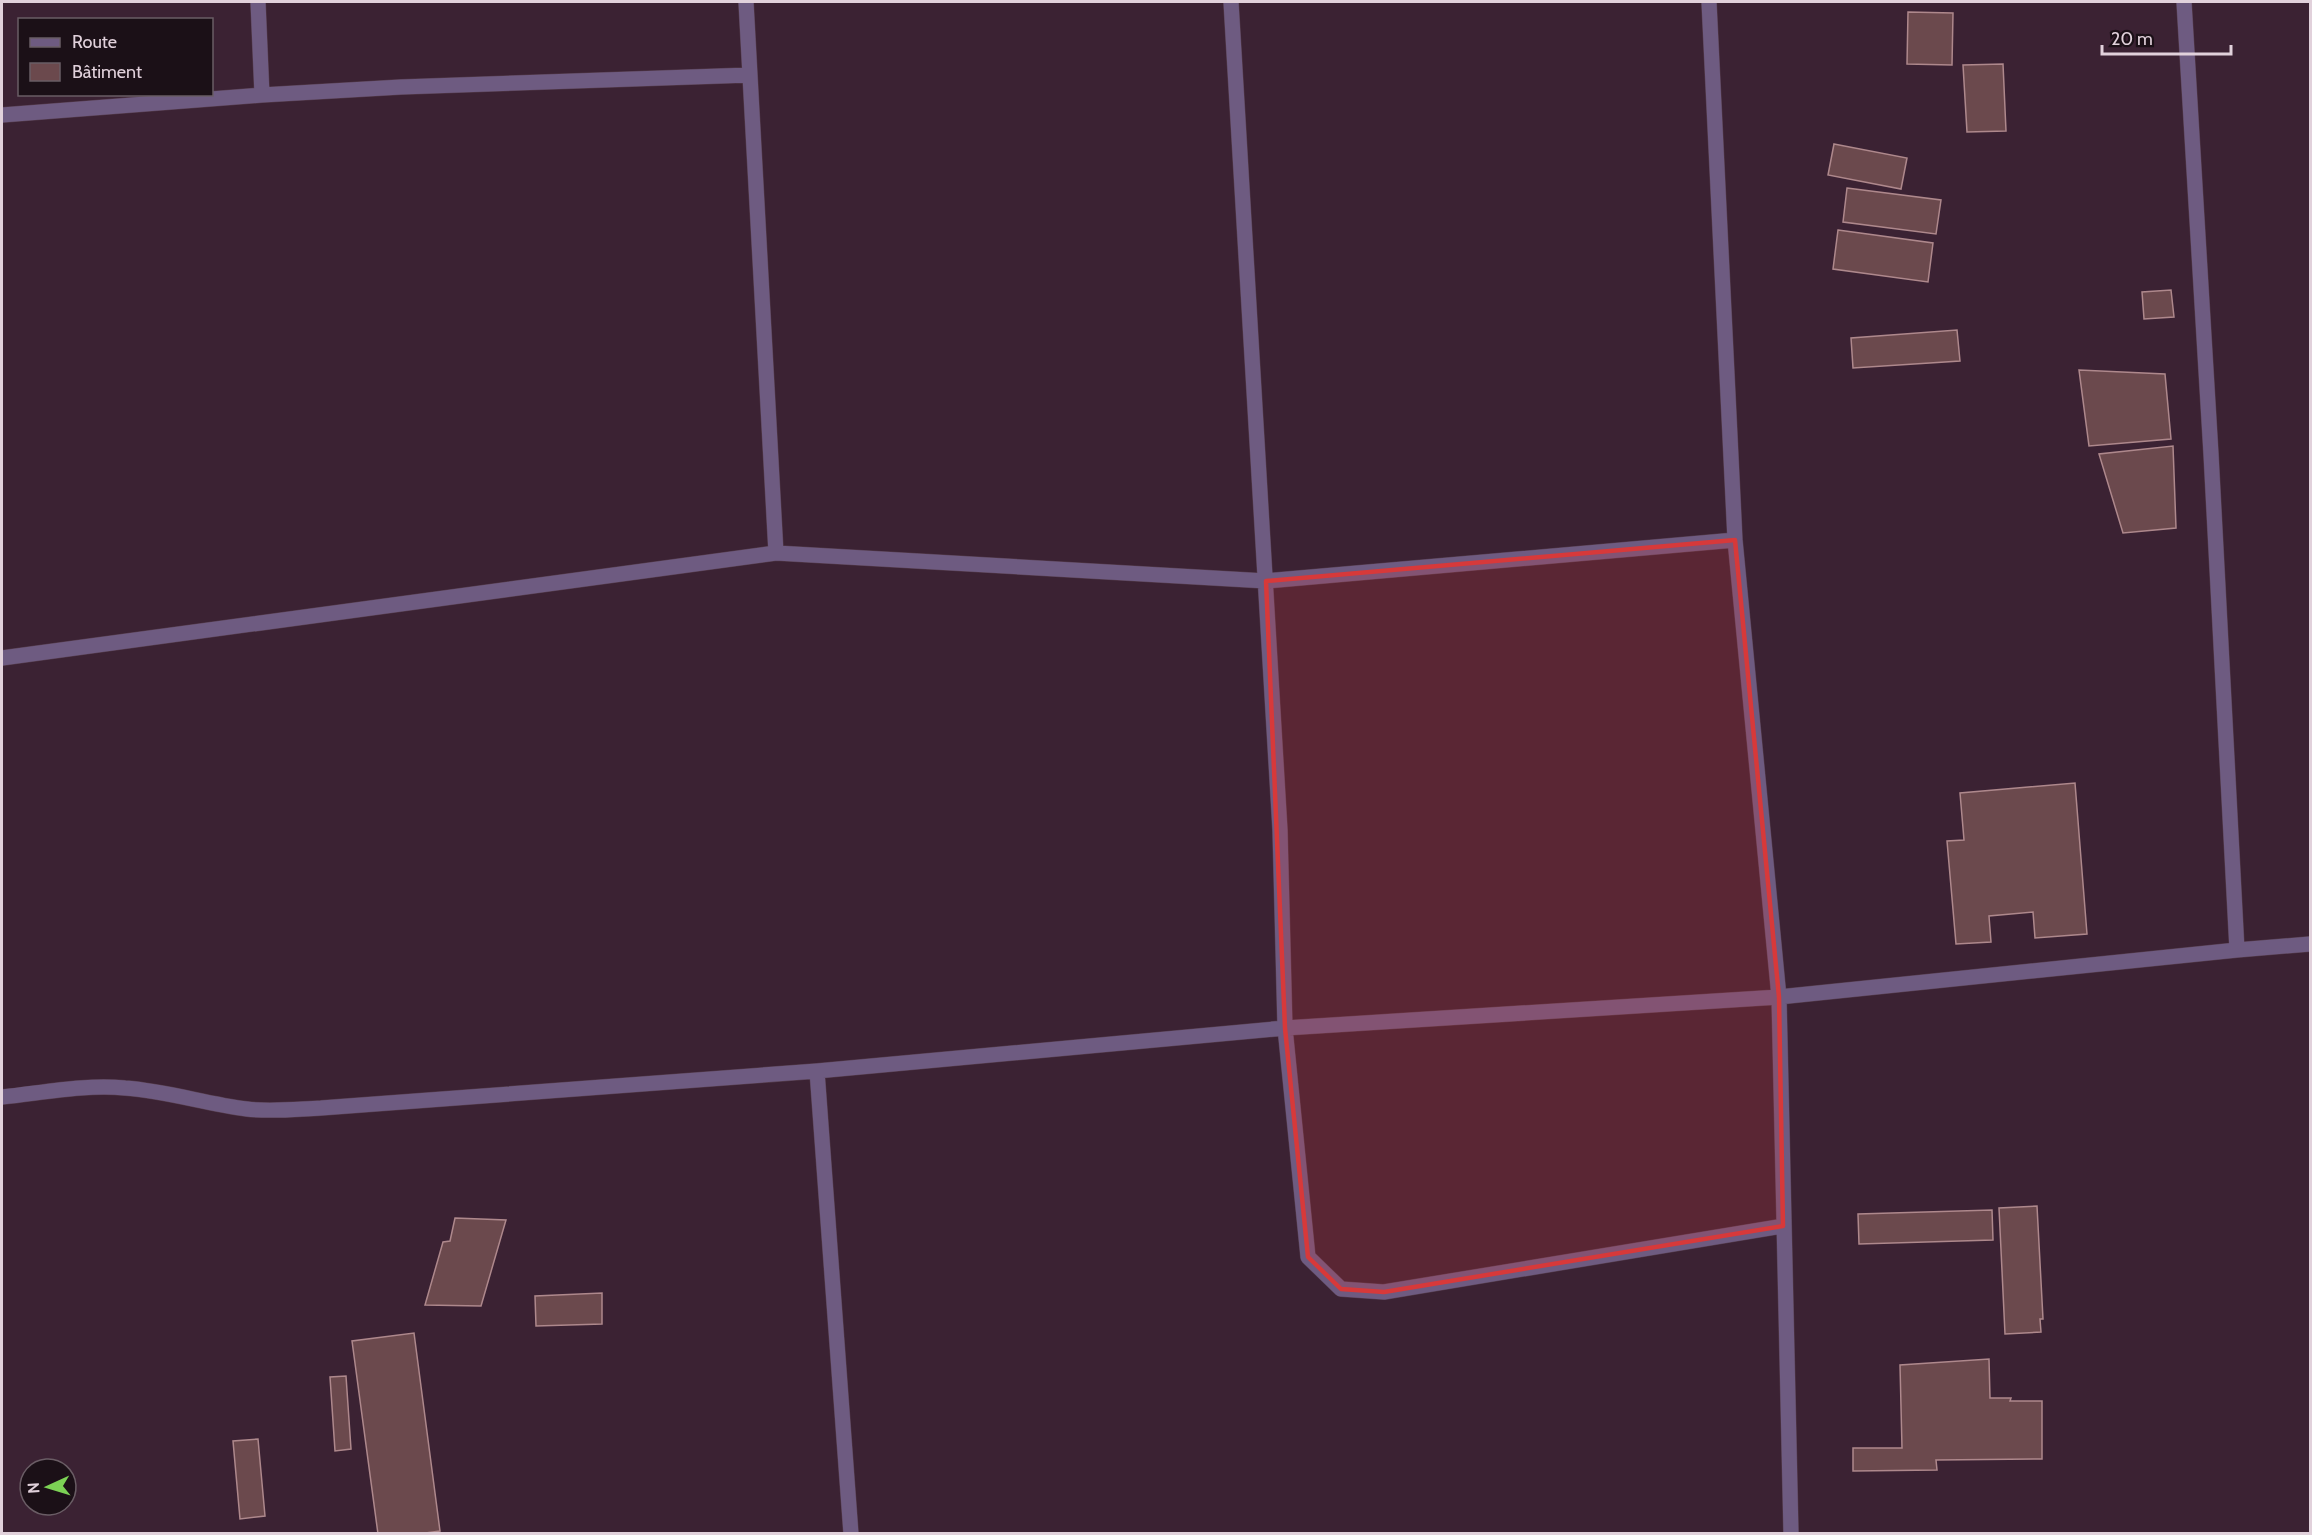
<svg xmlns="http://www.w3.org/2000/svg" width="2312" height="1535" font-family="Cabin,sans-serif">
<style>
.building{fill:#6b494d;stroke:#ae888c;stroke-width:1.5}
.lines{fill:none;stroke-linecap:round;stroke-linejoin:round}
.minor-casing{stroke:#563e4e;stroke-width:16}
.minor{stroke:#6e5b81;stroke-width:15}
.marked{fill:#d7393a;fill-opacity:0.2;stroke:#d7393a;stroke-width:4.5;stroke-linejoin:round}
</style>
<rect width="100%" height="100%" fill="#3b2233"/>
<path class="building" d="M1908,12L1953,13L1952,65L1907,64Z
M2003,64L2006,131L1967,132L1963,65Z
M1834,144L1907,158L1901,189L1828,175Z
M1847,188L1941,200L1936,234L1843,222Z
M1838,230L1933,243L1928,282L1833,269Z
M2171,290L2174,317L2144,319L2142,292Z
M1957,330L1960,361L1853,368L1851,338Z
M2079,370L2165,374L2171,439L2089,446Z
M2173,446L2176,528L2123,533L2099,454Z
M2075,783L2087,934L2035,938L2033,912L1989,916L1991,942L1956,944L1947,841L1964,840L1960,793Z
M2037,1206L2043,1319H2040L2041,1332L2005,1334L1999,1208Z
M1992,1210L1993,1240L1859,1244L1858,1214Z
M455,1218L506,1220L481,1306L425,1305L443,1242L450,1241Z
M602,1293V1324L536,1326L535,1296Z
M414,1333L440,1531L418,1534H378L352,1341Z
M1989,1359L1990,1398H2011L2010,1401H2042V1459L1936,1460L1937,1470L1853,1471V1448H1902L1900,1365Z
M346,1376L351,1449L335,1451L330,1377Z
M258,1439L265,1516L240,1519L233,1441Z"/>
<g class="lines">
<defs>
<path id="minor" d="M258,2L262,95
M746,2L776,553
M1231,2L1280,830L1285,1028L1308,1257L1341,1289L1384,1292L1783,1226
M1709,2L1735,540L1779,997L1791,1534
M2184,2L2211,454L2237,950
M2,115L262,95L401,87L750,75
M2,658L776,553L1266,581L1735,540
M817,1071L851,1534
M2,1097C42,1093 85,1084 125,1088C167,1091 206,1104 247,1109C271,1112 297,1109 321,1108L817,1071L1285,1028L1779,997L2237,950L2310,944"/>
</defs>
<use href="#minor" class="minor-casing"/>
<use href="#minor" class="minor"/>
</g>
<path class="marked" d="M1735,540L1779,997L1783,1226L1384,1292L1341,1289L1308,1257L1285,1028L1266,581Z"/>
<rect width="2312" height="1535" fill="none" stroke="#e1d1db" stroke-width="6"/>
<rect x="18" y="18" width="195" height="78" fill="#1b1017" stroke="#6a5d65" stroke-width="1.5"/>
<rect x="30" y="38" width="30" height="9" fill="#6e5b81" stroke="#6a5d65" stroke-width="1.5"/>
<text x="72" y="48" font-size="18" fill="#e1d1db">Route</text>
<rect x="30" y="63" width="30" height="18" fill="#6b494d" stroke="#6a5d65" stroke-width="1.5"/>
<text x="72" y="78" font-size="18" fill="#e1d1db">Bâtiment</text>
<g transform="translate(48 1487) rotate(266)"><circle r="28" fill="#1b1017" stroke="#6a5d65" stroke-width="1.5"/>
<path d="M0-4.5L10 22L0 15L-10 22Z" fill="#7cd155"/>
<text y="-9" font-size="16" font-weight="bold" text-anchor="middle" fill="#e1d1db">N</text>
</g>
<path d="M2102 45v9h129v-9" fill="none" stroke="#e1d1db" stroke-width="3"/>
<text x="2111" y="45" font-size="18" fill="#e1d1db" stroke="#1b1017" stroke-width="4.5" paint-order="stroke">20 m</text>
</svg>
